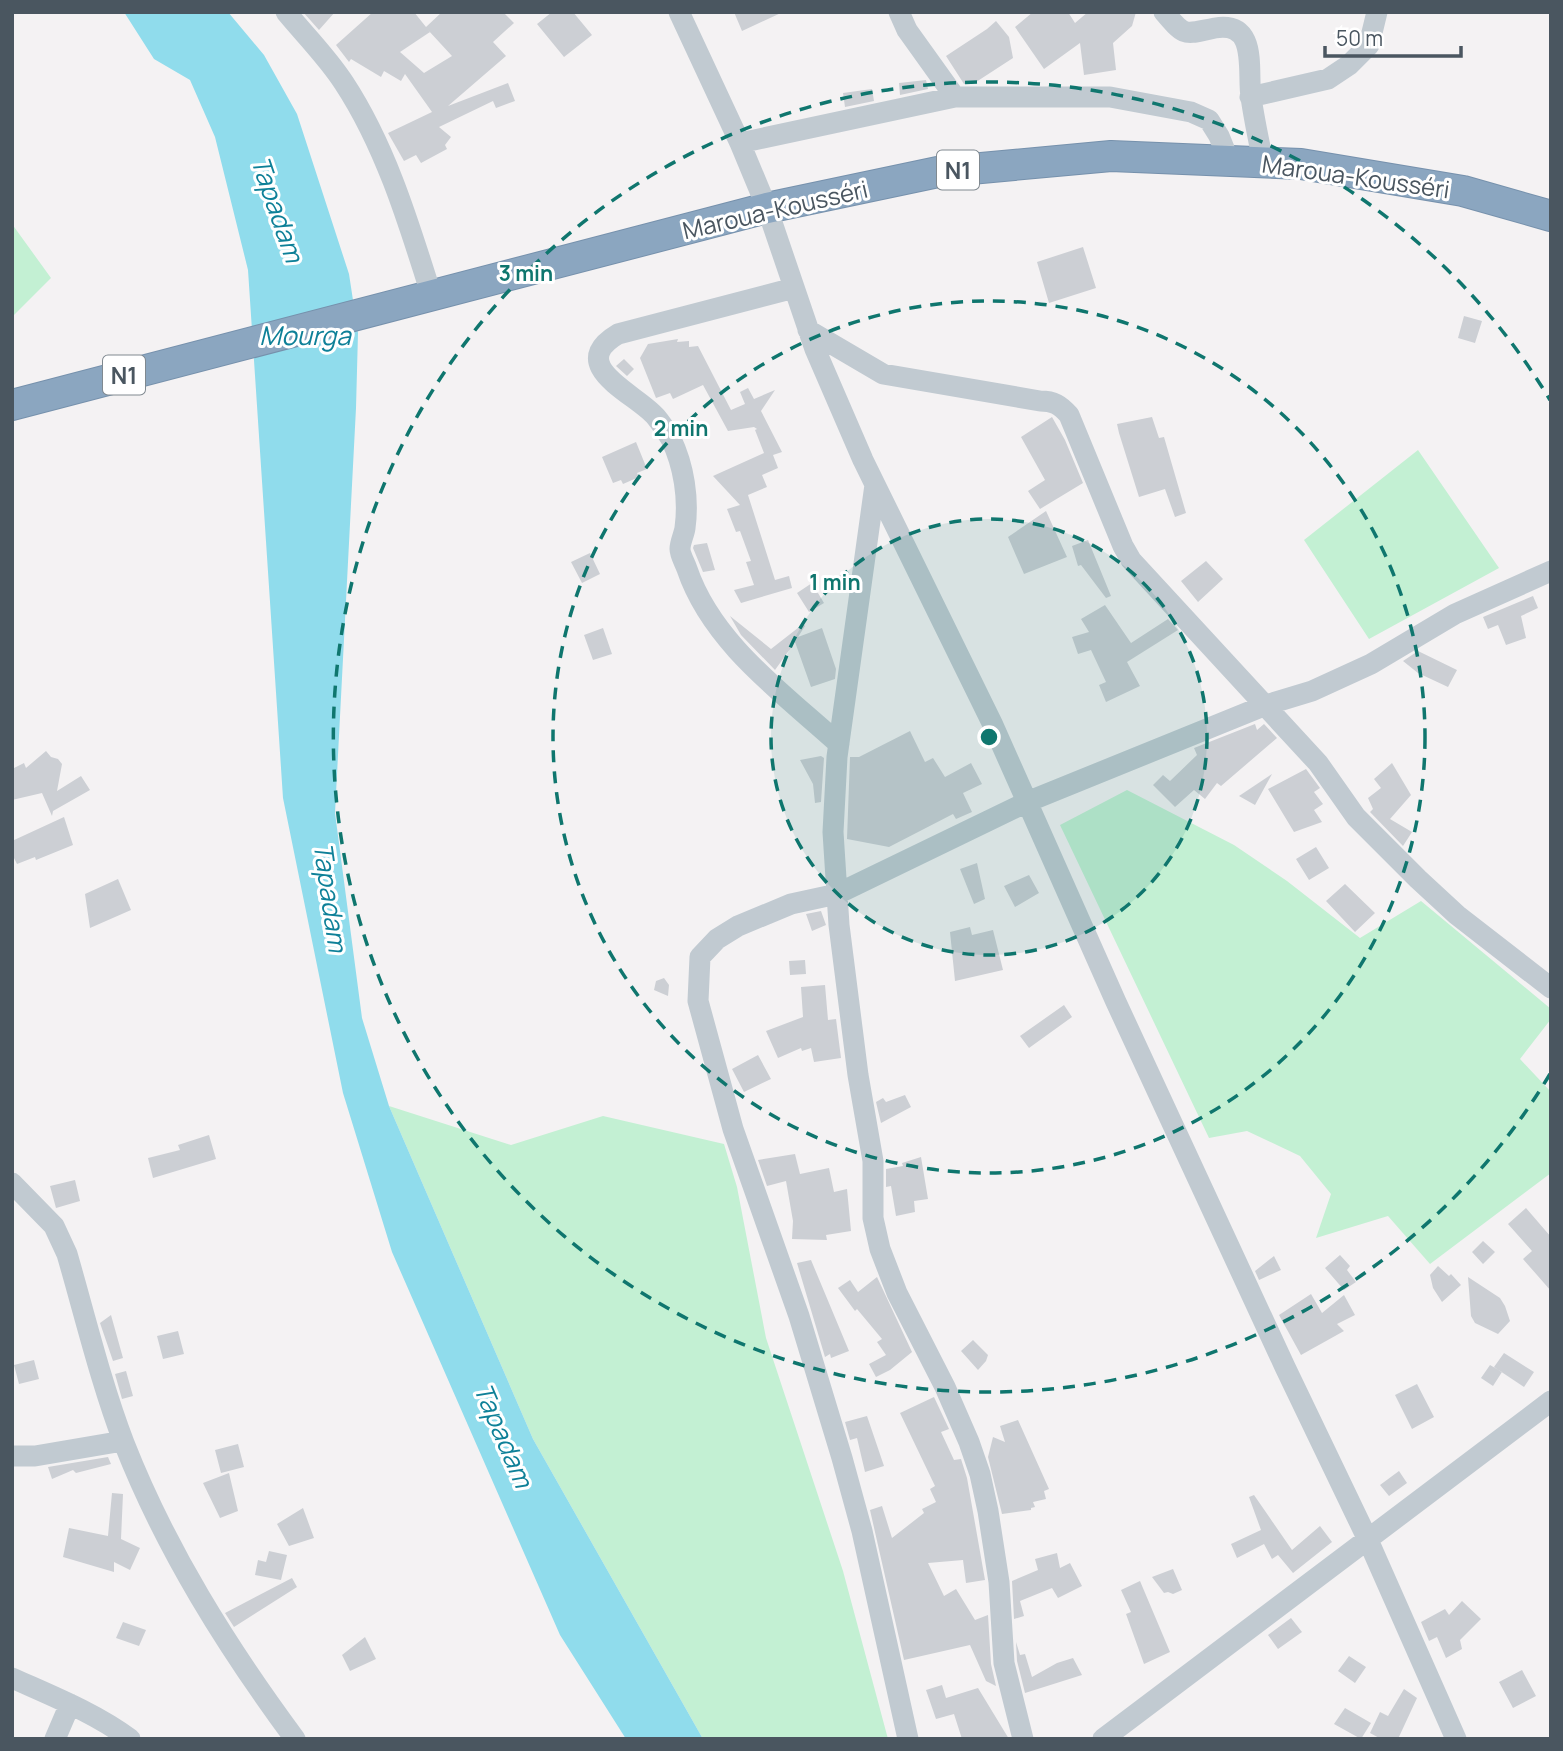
<svg xmlns="http://www.w3.org/2000/svg" width="1563" height="1751" font-family="Manrope,sans-serif">
<style>
.green{fill:#c3f0d3}
.water{fill:#90dcec}
.building{fill:#cccfd4;fill-rule:evenodd}
.lines{fill:none;stroke-linecap:round;stroke-linejoin:round}
.highway-casing{stroke:#7691ac;stroke-width:32}
.minor{stroke:#c1cad1;stroke-width:21}
.highway{stroke:#8ba6c0;stroke-width:30}
.ring{fill:none;stroke:#0f766e;stroke-width:3.5;stroke-dasharray:12 9}
.labels{text-anchor:middle;dominant-baseline:central;stroke-width:6;stroke-linejoin:round;paint-order:stroke}
.shield{fill:#fff;stroke:#808990;stroke-width:2}
.shield-label{font-size:23px;font-weight:bold;fill:#4a5660}
.street-label{font-size:24px;fill:#4a5660;stroke:#fff}
.water-label{font-size:26px;font-style:italic;fill:#0e8098;stroke:#fff}
.centre{fill:#0f766e;stroke:#fff;stroke-width:3.5}
.ring-label{font-size:21px;text-anchor:middle;font-weight:bold;fill:#0f766e;stroke:#fff;stroke-width:6;stroke-linejoin:round;paint-order:stroke}
</style>
<rect width="100%" height="100%" fill="#f4f2f3"/>
<path class="green" d="M12,224L51,278L12,317Z
M1418,450L1499,568L1369,639L1304,540Z
M1127,790L1234,845L1287,881L1360,938L1421,901L1551,1009V1019L1520,1059L1551,1092V1173L1430,1264L1388,1216L1316,1238L1331,1194L1300,1156L1247,1131L1209,1138L1060,825Z
M389,1106L511,1145L603,1116L724,1144L737,1187L766,1338L843,1571L888,1739H703L533,1439Z"/>
<path class="water" d="M124,12H228L264,55L297,114L349,274L358,333L356,408L335,813L362,1018L389,1106L533,1439L703,1739H626L560,1635L392,1252L343,1093L283,798L248,270L215,137L190,80L154,59Z"/>
<path class="building" d="M303,12H335L319,30Z
M373,12H414L426,27L442,12H503L514,23L493,42L506,56L448,106L508,83L515,101L496,108L493,101L439,127L451,137L445,145L447,149L421,163L416,155L404,161L388,133L432,112L405,74L401,81L384,71L381,77L351,59L349,62L336,45ZM428,30L452,56L424,73L400,52L430,32Z
M552,12H573L592,35L564,57L537,24Z
M734,12H783L742,31Z
M1033,12H1068L1075,23L1088,12H1136L1132,26L1113,43L1116,70L1084,75L1080,43L1044,69L1015,27Z
M996,21L1009,37L1013,58L973,84H964L946,56L987,29Z
M926,80L928,89L900,95L899,83Z
M872,89L874,101L845,107L843,93Z
M1083,247L1096,288L1049,303L1037,262Z
M1464,316L1482,321L1475,343L1458,338Z
M678,339L677,342L689,341V347L698,346L731,410L745,404L740,392L748,388L754,399L775,390L761,411L782,452L773,455L778,468L762,475L767,487L748,495L775,580L789,576L792,588L741,603L734,590L754,585L746,562L751,561L740,531L736,532L727,509L740,505L713,476L764,453L755,430L757,429L754,427L728,431L703,385L673,399L670,393L656,398L640,358L648,344Z
M624,359L634,369L627,376L616,366Z
M1052,417L1065,440L1083,483L1040,509L1028,491L1045,480L1021,437Z
M1152,417L1159,438L1164,437L1186,513L1175,517L1165,489L1139,497L1119,433L1117,424Z
M636,442L647,469L637,473L639,477L623,484L621,480L613,483L602,457Z
M1046,511L1067,557L1024,574L1008,537Z
M1088,540L1111,596L1106,598L1081,565L1078,566L1072,546Z
M707,543L715,570L703,572L693,548L694,545Z
M590,553L600,574L582,583L571,562Z
M1206,561L1223,579L1198,602L1181,581Z
M812,583L824,603L809,612L797,593Z
M1533,596L1538,608L1521,616L1526,638L1506,645L1498,625L1488,629L1483,617Z
M1105,605L1131,643L1168,619L1178,630L1127,662L1140,686L1106,702L1099,685L1106,682L1091,650L1078,654L1072,637L1089,632L1081,619Z
M730,616L771,649L803,624L805,626L798,637L822,628L836,669L835,679L811,687L795,642L775,670L741,635Z
M603,628L612,654L593,660L584,635Z
M1418,651L1457,670L1448,687L1418,673L1403,661Z
M1255,724L1257,730L1264,724L1277,738L1221,786L1217,783L1205,799L1194,790L1175,807L1153,785L1163,775L1170,781L1197,755L1194,748Z
M910,731L925,762L933,758L945,777L971,763L982,784L963,793L972,812L956,819L953,814L889,847L847,839L850,757H859Z
M46,751L51,757L58,759L62,764L57,791L81,776L90,790L53,811L52,816L42,793L12,800V769L24,763L26,768Z
M821,756L824,758L821,802L815,803L813,784L800,760Z
M1392,763L1411,795L1390,819L1412,832L1403,846L1370,812L1373,809L1368,798L1381,788L1374,779Z
M1306,769L1320,788L1314,792L1323,804L1314,810L1322,822L1294,832L1268,789Z
M1272,774L1255,805L1239,796Z
M64,817L73,845L36,860L35,857L17,864L12,854V841Z
M1316,847L1329,868L1309,880L1296,859Z
M977,863L985,899L974,904L960,869Z
M1029,875L1039,893L1015,907L1004,886Z
M118,879L131,910L90,928L85,894Z
M1345,884L1375,913L1355,932L1326,901Z
M821,911L826,925L812,931L806,914Z
M970,927L972,935L993,930L1003,970L955,981L950,932Z
M805,960L806,974L790,975L789,961Z
M664,978L669,985L668,996L654,990L656,981Z
M825,985L828,1020L836,1019L841,1058L814,1062L811,1048L802,1051L801,1048L778,1058L766,1031L803,1017L801,987Z
M1064,1005L1072,1017L1029,1048L1020,1036Z
M758,1055L771,1079L744,1092L732,1069Z
M905,1095L911,1107L881,1123L876,1102L883,1098L886,1102Z
M209,1135L216,1159L153,1178L148,1158L180,1150L178,1145Z
M795,1154L800,1174L829,1168L834,1192L847,1189L851,1231L826,1235L827,1240L792,1239L793,1221L786,1181L767,1186L758,1160Z
M921,1157L928,1199L914,1201L915,1212L896,1216L891,1186L886,1187V1169L903,1166L902,1163Z
M75,1180L80,1201L56,1208L50,1186Z
M1526,1208L1551,1237V1291L1523,1259L1532,1251L1508,1224Z
M1483,1241L1495,1252L1483,1264L1472,1252Z
M1340,1255L1350,1266L1347,1270L1356,1282L1344,1290L1325,1268Z
M1274,1256L1281,1270L1259,1280L1255,1271Z
M811,1260L849,1351L831,1358L830,1354L825,1357L797,1263Z
M1438,1266L1449,1276L1451,1274L1461,1285L1442,1302L1433,1288L1430,1275Z
M877,1277L912,1352L890,1370L876,1377L869,1364L886,1355L877,1342L882,1339L857,1309L855,1311L838,1288L850,1280L858,1292Z
M1468,1277L1500,1298L1505,1306L1510,1321L1498,1334L1475,1323L1471,1316Z
M1311,1294L1322,1313L1344,1295L1355,1315L1337,1324L1344,1331L1301,1355L1279,1315Z
M111,1315L123,1358L113,1361L100,1323Z
M178,1331L184,1354L163,1359L157,1336Z
M973,1340L988,1355L986,1361L978,1370L961,1351Z
M1504,1353L1534,1372L1524,1387L1494,1367Z
M34,1360L39,1379L19,1384L14,1365Z
M1490,1365L1502,1372L1493,1386L1481,1378Z
M126,1371L133,1396L122,1399L115,1374Z
M1417,1384L1434,1417L1412,1429L1395,1395Z
M934,1397L949,1429L941,1432L954,1460L961,1459L967,1478L985,1580L966,1583L963,1560L928,1563L944,1596L956,1589L975,1620L988,1615L991,1664L996,1686L986,1681L970,1645L904,1660L870,1510L882,1506L892,1538L924,1513L922,1509L936,1502L930,1489L935,1486L900,1413Z
M867,1416L884,1466L865,1472L857,1438L850,1440L845,1422Z
M1018,1420L1049,1489L1044,1491L1046,1499L1033,1502L1035,1507L1031,1508V1510L1002,1514L988,1457L993,1437L1005,1442L1000,1426Z
M238,1444L244,1467L221,1473L215,1450Z
M108,1457L111,1464L76,1473L73,1470L52,1479L48,1467Z
M1399,1471L1407,1483L1389,1496L1380,1485Z
M229,1473L238,1511L220,1518L203,1483Z
M112,1493L123,1494L121,1539L140,1548L130,1570L114,1562V1572L63,1557L69,1528L108,1536Z
M1254,1495L1292,1550L1320,1526L1332,1542L1293,1573L1278,1555L1272,1559L1264,1544L1237,1558L1231,1544L1261,1530L1249,1497Z
M303,1508L314,1538L289,1546L277,1524Z
M269,1551L287,1555L281,1580L255,1575L258,1560L266,1562Z
M1057,1553L1060,1568L1070,1563L1082,1586L1058,1598L1052,1588L1020,1601L1024,1616L1014,1619L1012,1581L1038,1570L1035,1559Z
M1173,1569L1182,1590L1173,1594L1168,1592L1164,1593L1152,1577Z
M292,1578L297,1587L234,1627L225,1613Z
M1140,1581L1170,1652L1144,1664L1126,1614L1131,1612L1121,1590Z
M1462,1601L1481,1619L1460,1640L1462,1649L1446,1658L1437,1637L1429,1641L1421,1622L1445,1609L1449,1615Z
M1291,1618L1302,1632L1278,1649L1268,1635Z
M123,1622L146,1630L139,1646L116,1638Z
M365,1637L376,1659L350,1671L342,1655Z
M1016,1642L1020,1655L1025,1654L1032,1677L1057,1663L1073,1658L1082,1675L1025,1693L1017,1661Z
M1349,1656L1366,1667L1355,1683L1338,1671Z
M1522,1670L1536,1696L1513,1708L1499,1682Z
M942,1685L946,1698L978,1688L1009,1739H962L954,1714L936,1719L926,1690Z
M1404,1689L1417,1698L1398,1739H1381L1370,1733L1380,1712L1388,1716Z
M1345,1708L1371,1723L1361,1739L1334,1724Z"/>
<g class="lines">
<defs>
<path id="highway" d="M12,405L767,208L938,172L1111,156L1301,164L1463,191L1551,216"/>
</defs>
<use href="#highway" class="highway-casing"/>
<path class="minor" d="M286,12C305,35 328,58 344,83C386,147 409,224 432,297
M679,12L740,143L767,208L815,349L863,460L992,723L1116,1002L1285,1367L1368,1540L1456,1739
M899,12L907,30L955,97
M1164,12C1186,38 1184,34 1215,28C1259,21 1247,71 1251,97C1254,119 1259,141 1263,162
M1250,97L1328,79L1349,65L1369,45L1377,12
M740,143L955,97H1110L1191,112L1209,120L1219,136L1229,161
M794,288L618,334C564,366 637,394 656,417C661,423 667,432 671,439C684,466 689,499 685,528C684,535 680,542 680,549C680,555 685,563 687,569C712,643 783,693 839,744
M808,330L883,374L1040,401C1054,401 1060,405 1069,415L1123,546L1131,560L1318,763L1356,817L1418,879L1457,915L1551,988
M875,485L837,757L833,832L839,925L858,1075L873,1161V1218L880,1249L897,1293L945,1387L969,1442L980,1474L988,1511L999,1582L1004,1663L1023,1739
M12,1183L54,1226L67,1254C85,1316 101,1383 124,1443C166,1550 227,1647 295,1739
M12,1456H35L123,1441
M12,1678C52,1696 95,1713 130,1739
M55,1739L70,1704
M908,1739L862,1531L842,1458L799,1316L733,1129L698,1001L700,957L717,939L738,926L791,904L837,894L1027,802L1266,705L1312,691L1371,664L1455,614L1551,571
M1103,1739L1551,1401"/>
<use href="#highway" class="highway"/>
</g>
<circle cx="989" cy="737" r="218" fill="#0f766e" fill-opacity=".12"/>
<g class="ring">
<circle cx="989" cy="737" r="218"/>
<circle cx="989" cy="737" r="436"/>
<path d="M1550 1074A655 655 0 1 1 1550 400"/>
</g>
<g class="labels">
<g class="shield">
<rect x="937" y="150.5" width="42" height="39" rx="5"/>
<rect x="103" y="355.5" width="42" height="39" rx="5"/>
</g>
<g class="shield-label">
<text x="958" y="170">N1</text>
<text x="124" y="375">N1</text>
</g>
<g class="street-label">
<text transform="translate(1356 176) rotate(8)">Maroua-Kousséri</text>
<text transform="translate(775 209) rotate(-13)">Maroua-Kousséri</text>
</g>
<g class="water-label">
<text transform="translate(278 209) rotate(71)">Tapadam</text>
<text x="305" y="335">Mourga</text>
<text transform="translate(331 897) rotate(82)">Tapadam</text>
<text transform="translate(504 1435) rotate(67)">Tapadam</text>
</g>
</g>
<circle cx="989" cy="737" r="10" class="centre"/>
<g class="ring-label">
<text x="526" y="281">3 min</text>
<text x="681" y="436">2 min</text>
<text x="835" y="590">1 min</text>
</g>
<rect width="1563" height="1751" fill="none" stroke="#4a5660" stroke-width="28"/>
<path d="M1325 46v10h136v-10" fill="none" stroke="#4a5660" stroke-width="3.5"/>
<text x="1336" y="46" font-size="21" fill="#4a5660" stroke="#ffffff" stroke-width="5" paint-order="stroke">50 m</text>
</svg>
